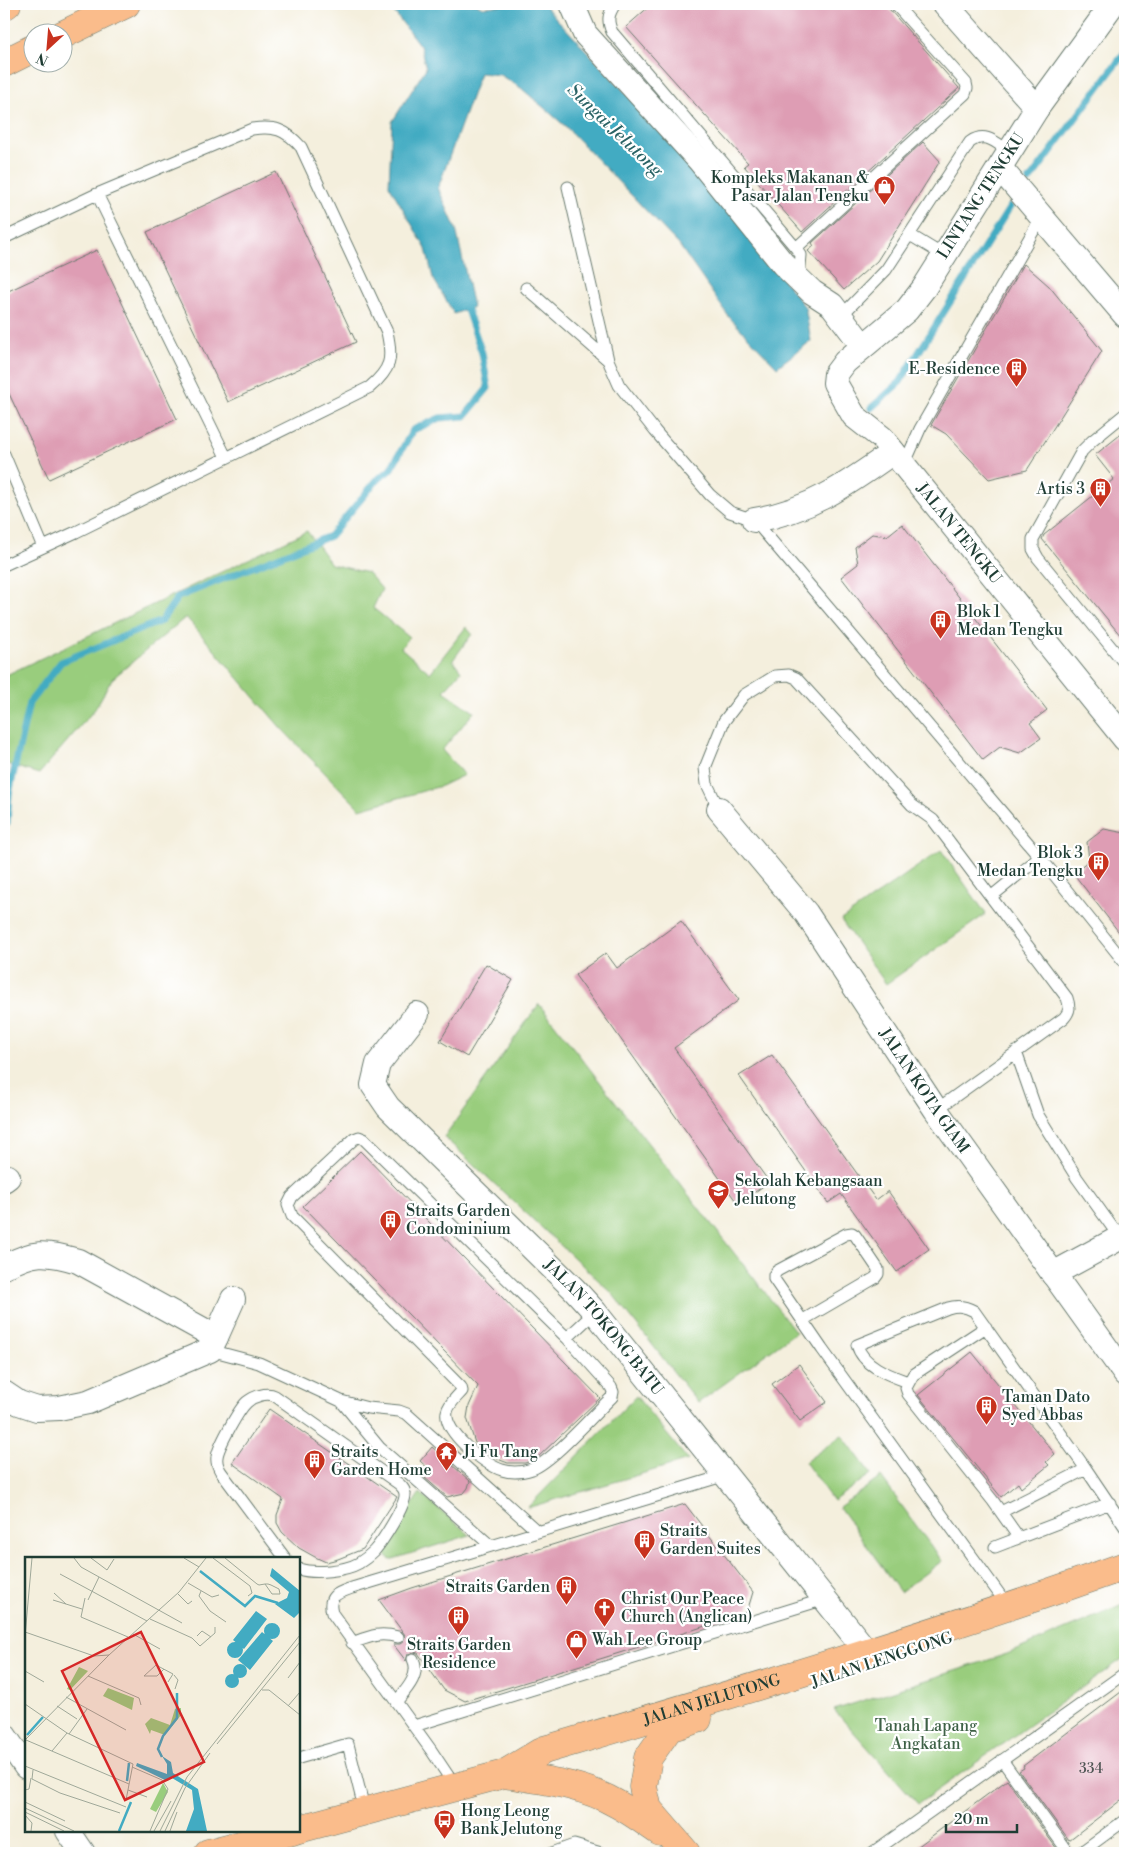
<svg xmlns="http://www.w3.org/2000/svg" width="1129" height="1857" font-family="'Libre Bodoni',serif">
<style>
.green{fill:#99cd7d;stroke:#5c8558}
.water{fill:#42abc2;stroke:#30747b}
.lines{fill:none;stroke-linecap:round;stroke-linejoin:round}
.stream{stroke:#42abc2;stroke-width:7}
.building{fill:#de9db4}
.service-casing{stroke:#6a7b6f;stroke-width:13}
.minor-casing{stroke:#6a7b6f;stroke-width:26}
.primary-casing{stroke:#6a7b6f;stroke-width:29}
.trunk-casing{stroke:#6a7b6f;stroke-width:29}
.service{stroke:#fff;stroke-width:11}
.minor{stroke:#fff;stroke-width:24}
.primary{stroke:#fabc8b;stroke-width:28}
.trunk{stroke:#fabc8b;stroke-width:28}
.labels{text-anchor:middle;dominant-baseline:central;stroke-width:4.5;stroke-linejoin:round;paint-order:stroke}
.number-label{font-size:14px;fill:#4f5554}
.poi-label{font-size:16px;fill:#1f3d34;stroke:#fff;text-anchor:start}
.street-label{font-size:16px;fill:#1f3d34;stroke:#fff}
.park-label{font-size:16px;fill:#3e6146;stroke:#fff}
.water-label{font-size:18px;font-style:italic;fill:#2b6466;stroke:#fff}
.inset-river{fill:none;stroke:#42abc2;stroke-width:2.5}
.inset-road{fill:none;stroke:#9fa899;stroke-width:1}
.view{fill:#d62828;fill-opacity:0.15;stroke:#d62828;stroke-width:2.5}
.inset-edge{fill:none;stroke:#1f3d34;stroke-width:2.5}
</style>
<rect width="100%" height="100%" fill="#fff"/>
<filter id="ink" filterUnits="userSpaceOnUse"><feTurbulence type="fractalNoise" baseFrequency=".02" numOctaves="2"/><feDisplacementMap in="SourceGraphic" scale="10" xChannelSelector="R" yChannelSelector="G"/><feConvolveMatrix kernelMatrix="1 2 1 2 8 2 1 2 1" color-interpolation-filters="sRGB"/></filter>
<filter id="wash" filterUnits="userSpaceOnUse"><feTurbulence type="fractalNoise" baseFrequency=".0096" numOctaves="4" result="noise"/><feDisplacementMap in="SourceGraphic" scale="20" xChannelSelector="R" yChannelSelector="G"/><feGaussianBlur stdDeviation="1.12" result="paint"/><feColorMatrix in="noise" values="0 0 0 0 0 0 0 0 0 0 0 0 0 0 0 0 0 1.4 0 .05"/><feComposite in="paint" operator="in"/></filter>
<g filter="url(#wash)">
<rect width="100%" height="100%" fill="#f4efdd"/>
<path class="green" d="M307,531L331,564L368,573L382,589L373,608L409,637L401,648L430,673L466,627L472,634L453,660L461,671L444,691L474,712L442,750L464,775L441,786L360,809L281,728L186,617L112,679L95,709L39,774L4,763V676Z
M941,850L986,914L886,984L841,920Z
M539,1004L796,1332L698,1403L611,1292L444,1137Z
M636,1396L688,1460L527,1508Z
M842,1435L871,1474L833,1501L805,1462Z
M881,1477L942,1561L900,1592L839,1507Z
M420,1493L470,1535L390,1560L382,1548Z
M1125,1604V1657L918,1804L834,1710L1007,1654Z"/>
<path class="water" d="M388,4H477L482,7L520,4H543L694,166L805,307L811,341L777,367L729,317L679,245L565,126L521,88L500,75L480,73L438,188L456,229L473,307L454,314L433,278L426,249L389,185L392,122L426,68L420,46Z"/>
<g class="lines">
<path class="stream" d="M1029,181L1125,52
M871,408L900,382L1010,207
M4,826L7,823L9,794L29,703L61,662L161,621L178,597L330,536L377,480L390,470L413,430L440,418L465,416L488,388L482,353L464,301"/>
</g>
<g id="blocks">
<path class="building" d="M652,4H888L889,9L959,88L802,232L744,166L748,163L626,27Z
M923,142L940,161L877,261L844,290L808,251L814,246L812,243Z
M276,172L356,342L228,402L147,232Z
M97,250L177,419L49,479L4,383V293Z
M1024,264L1049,286L1102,351L1027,470L989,479L946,434L931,425Z
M1125,431V641L1042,539L1044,535L1114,479L1095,455Z
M902,524L1047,710L1030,723L1041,738L1020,753L1000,747L983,760L841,577L858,564L855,547L872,534L887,536Z
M1104,829L1125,833V940L1073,873L1089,860L1087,842Z
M681,921L739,1000L674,1048L769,1182L738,1204L575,975L606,953L617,968Z
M486,964L513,980L467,1057L440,1041Z
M772,1055L876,1200L888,1191L929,1249L897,1272L841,1194L828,1203L739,1076Z
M360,1151L600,1398L537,1458L525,1463H508L500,1460L475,1443L467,1418L469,1406L478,1386L303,1206Z
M972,1352L1055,1454L1046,1462L1049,1465L1021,1488L1018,1483L1001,1497L918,1395Z
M799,1364L827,1402L800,1421L772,1384Z
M269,1409L397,1497L363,1549L338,1559L326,1562L315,1557L299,1548L282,1532L277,1523V1515L283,1499L232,1463Z
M432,1447L470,1481L468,1488L464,1493L447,1497L424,1477L430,1470L420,1461Z
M685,1504L753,1592L747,1612L690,1631L465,1701L444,1690L418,1653L414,1652L408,1654L406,1661L393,1644H400L403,1642L405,1635L379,1600L412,1588Z
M1125,1689V1797L1069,1840L1019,1771L1024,1768L1023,1766Z
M1007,1780L1057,1849L1051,1853H909Z"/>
</g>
</g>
<g filter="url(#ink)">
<use href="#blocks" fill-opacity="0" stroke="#6a7b6f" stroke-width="1"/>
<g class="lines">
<defs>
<path id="service" d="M615,4C608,15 607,20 612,32L796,248L965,94L967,88L966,83L895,4
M568,187L608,360L619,385L655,431L710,495L730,512L754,520L1040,857L1125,963
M97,194L226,457
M910,235L943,255
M4,238L97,194L252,129C275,126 285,129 301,147L387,332C393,359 391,369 370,387L76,532L4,565
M796,248L801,255L799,279
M526,288L608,360
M841,316L886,270L970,142C986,131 996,143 1010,152
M1125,414L1092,441L1082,451L1033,539V549L1038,558L1125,664
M4,454L43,547
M904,465L920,429L1042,216
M719,809L707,784L705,768L724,721L744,695L775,676L789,675L796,678L912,805L933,820L1067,998C1070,1007 1070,1011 1064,1018L936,1110
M992,896L1040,857
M1016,1052L1038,1115L1077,1178L1120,1238
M359,1137L364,1139L567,1338L611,1387L613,1392L612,1397C594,1414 553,1461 532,1469C523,1472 511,1473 502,1470C485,1465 443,1432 447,1412C449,1403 457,1397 462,1391L461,1387L292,1216L288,1205L292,1197L354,1139Z
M803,1320L875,1278L878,1274V1269L855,1235L852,1233L846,1234L777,1271L774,1275V1279L822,1349L1008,1606
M986,1327L913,1375L906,1388L908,1394L993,1501L1019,1538
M567,1338L595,1312
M210,1350L259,1363L341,1401L368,1408L399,1411L407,1414L537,1531
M908,1382C889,1375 863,1366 857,1345L948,1308C958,1305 965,1306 974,1311L1086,1469L1125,1527
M341,1401L379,1447L490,1545
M1001,1512L1086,1469
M995,1547L1110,1503
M285,1558L221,1472C218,1467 216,1463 217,1457C218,1447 239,1409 247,1402C254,1396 267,1392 275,1396L399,1484C402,1487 405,1489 405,1494C406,1505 382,1542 374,1551C370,1555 364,1560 359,1563C345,1571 314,1574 299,1569
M352,1643C371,1636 379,1632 398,1637
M396,1702C406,1690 421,1675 413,1659
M414,1726L825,1599
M299,1758L348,1744L365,1812
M1002,1760L1069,1853
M455,1786L431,1750L332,1613C327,1595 338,1593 352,1588L726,1475
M552,1853L574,1845L601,1853
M872,1853L1125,1673
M1080,1853L1125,1820"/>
<g id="minor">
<path d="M572,4L585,34L700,161L783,264L812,292L832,305L863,346"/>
<path d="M945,4L1037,108"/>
<path id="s1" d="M1112,5L1037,108L924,288L907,310L845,362L836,374L835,383L854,416L882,438L1125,739"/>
<path d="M1000,168L1125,315"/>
<path d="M754,520C810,511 848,484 893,452"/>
<path id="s2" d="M719,809L806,913L936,1110L1125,1374"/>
<path id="s3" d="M417,1014L378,1064L373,1085L388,1107L574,1289L595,1312L868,1653"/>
<path d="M4,1180L8,1177"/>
<path d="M4,1267C33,1251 45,1251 78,1261L216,1337L210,1350L88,1402L59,1408L37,1409L19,1403L4,1393"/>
<path d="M1053,1274L1125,1235"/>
<path d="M216,1337L233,1299"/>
<path d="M4,1735L26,1767"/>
<path d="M68,1831L83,1853"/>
</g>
<g id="primary">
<path d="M504,1774C542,1780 583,1784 617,1804C632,1812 645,1822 660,1832"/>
<path id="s4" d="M299,1829L504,1774L544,1750C739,1692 933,1635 1125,1566"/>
<path d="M208,1853L293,1831"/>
<path d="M686,1853L648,1809L643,1787L648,1758L669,1728L698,1719"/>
</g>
<path id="trunk" d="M4,6L7,4
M62,35L126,4
M4,63L32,49"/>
</defs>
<use href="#service" class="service-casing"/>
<use href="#minor" class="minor-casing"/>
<use href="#primary" class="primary-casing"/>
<use href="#trunk" class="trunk-casing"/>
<use href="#service" class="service"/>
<use href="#minor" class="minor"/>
<use href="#primary" class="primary"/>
<use href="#trunk" class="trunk"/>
</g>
</g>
<defs>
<symbol id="shop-pin" viewBox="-11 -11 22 30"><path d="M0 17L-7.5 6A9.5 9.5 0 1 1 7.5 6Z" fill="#c8321e" stroke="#fff"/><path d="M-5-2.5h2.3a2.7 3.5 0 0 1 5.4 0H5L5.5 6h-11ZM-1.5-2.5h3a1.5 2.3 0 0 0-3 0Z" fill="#fff"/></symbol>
<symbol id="building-pin" viewBox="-11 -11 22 30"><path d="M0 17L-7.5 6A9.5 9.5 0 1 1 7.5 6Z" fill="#c8321e" stroke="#fff"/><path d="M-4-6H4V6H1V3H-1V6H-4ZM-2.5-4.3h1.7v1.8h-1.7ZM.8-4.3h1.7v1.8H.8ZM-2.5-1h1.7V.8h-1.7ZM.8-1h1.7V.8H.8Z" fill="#fff"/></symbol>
<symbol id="school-pin" viewBox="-11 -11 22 30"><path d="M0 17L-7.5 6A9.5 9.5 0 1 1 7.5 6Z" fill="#c8321e" stroke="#fff"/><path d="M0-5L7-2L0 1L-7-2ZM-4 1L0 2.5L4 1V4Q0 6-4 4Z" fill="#fff"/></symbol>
<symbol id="temple-pin" viewBox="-11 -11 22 30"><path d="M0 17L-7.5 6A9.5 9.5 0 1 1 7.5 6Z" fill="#c8321e" stroke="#fff"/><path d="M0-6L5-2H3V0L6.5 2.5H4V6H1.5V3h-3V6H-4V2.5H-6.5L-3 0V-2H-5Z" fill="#fff"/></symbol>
<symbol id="church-pin" viewBox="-11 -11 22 30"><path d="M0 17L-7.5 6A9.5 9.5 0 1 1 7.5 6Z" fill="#c8321e" stroke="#fff"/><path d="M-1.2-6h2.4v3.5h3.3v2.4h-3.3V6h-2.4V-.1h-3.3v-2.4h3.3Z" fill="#fff"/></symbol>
<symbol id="bus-pin" viewBox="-11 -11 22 30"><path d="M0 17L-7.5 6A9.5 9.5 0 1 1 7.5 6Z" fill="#c8321e" stroke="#fff"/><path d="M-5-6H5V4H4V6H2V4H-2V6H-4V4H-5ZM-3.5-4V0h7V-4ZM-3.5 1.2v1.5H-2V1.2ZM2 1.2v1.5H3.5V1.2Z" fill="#fff"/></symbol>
</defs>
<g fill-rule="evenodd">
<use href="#shop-pin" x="872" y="174" width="25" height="34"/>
<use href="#building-pin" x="1004" y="356" width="25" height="34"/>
<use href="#building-pin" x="1088" y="476" width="25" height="34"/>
<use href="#building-pin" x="928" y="608" width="25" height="34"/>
<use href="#building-pin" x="1086" y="850" width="25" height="34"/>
<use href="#school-pin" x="706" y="1178" width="25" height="34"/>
<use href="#building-pin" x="378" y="1208" width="25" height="34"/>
<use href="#building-pin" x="974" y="1394" width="25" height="34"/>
<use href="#temple-pin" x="434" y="1440" width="25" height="34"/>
<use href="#building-pin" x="302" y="1448" width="25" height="34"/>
<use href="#building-pin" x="632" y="1528" width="25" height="34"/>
<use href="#building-pin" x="554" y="1574" width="25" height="34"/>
<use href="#church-pin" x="592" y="1596" width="25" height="34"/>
<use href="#building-pin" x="446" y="1604" width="25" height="34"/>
<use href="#shop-pin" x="564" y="1628" width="25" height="34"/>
<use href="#bus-pin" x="432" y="1808" width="25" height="34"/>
</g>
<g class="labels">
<g class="number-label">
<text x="1091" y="1769">334</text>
</g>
<g class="poi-label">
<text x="869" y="178" text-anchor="end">Kompleks Makanan &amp;<tspan x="869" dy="18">Pasar Jalan Tengku</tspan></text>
<text x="1000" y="369" text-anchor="end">E-Residence</text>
<text x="1085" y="489" text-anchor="end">Artis 3</text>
<text x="957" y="612">Blok 1<tspan x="957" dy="18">Medan Tengku</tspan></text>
<text x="1083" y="853" text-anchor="end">Blok 3<tspan x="1083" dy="18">Medan Tengku</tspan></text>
<text x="735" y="1181">Sekolah Kebangsaan<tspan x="735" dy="18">Jelutong</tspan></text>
<text x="406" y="1211">Straits Garden<tspan x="406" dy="18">Condominium</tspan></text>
<text x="1002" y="1397">Taman Dato<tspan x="1002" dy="18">Syed Abbas</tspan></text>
<text x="331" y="1452">Straits<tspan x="331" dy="18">Garden Home</tspan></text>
<text x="463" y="1452">Ji Fu Tang</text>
<text x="660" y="1531">Straits<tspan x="660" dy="18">Garden Suites</tspan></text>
<text x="550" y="1587" text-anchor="end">Straits Garden</text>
<text x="621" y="1599">Christ Our Peace<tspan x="621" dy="18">Church (Anglican)</tspan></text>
<text x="592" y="1640">Wah Lee Group</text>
<text x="459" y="1645" text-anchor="middle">Straits Garden<tspan x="459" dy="18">Residence</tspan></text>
<text x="461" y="1811">Hong Leong<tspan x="461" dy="18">Bank Jelutong</tspan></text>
</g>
<g class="street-label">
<text transform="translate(981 196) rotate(-57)">LINTANG TENGKU</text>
<text stroke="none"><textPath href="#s1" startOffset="669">JALAN TENGKU</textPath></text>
<text stroke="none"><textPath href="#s2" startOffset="349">JALAN KOTA GIAM</textPath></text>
<text stroke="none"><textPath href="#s3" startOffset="420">JALAN TOKONG BATU</textPath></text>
<text transform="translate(882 1660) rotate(-18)">JALAN LENGGONG</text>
<text stroke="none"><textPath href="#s4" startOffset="434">JALAN JELUTONG</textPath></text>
</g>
<g class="park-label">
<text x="926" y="1726">Tanah Lapang<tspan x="926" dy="18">Angkatan</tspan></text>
</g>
<g class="water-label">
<text transform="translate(615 130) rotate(44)">Sungai Jelutong</text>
</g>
</g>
<g transform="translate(25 1557)">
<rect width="275" height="275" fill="#f4efdd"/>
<path d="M54,110L63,114L45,133L42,132ZM83,131L109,141L107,153L78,139ZM156,151V158L140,178L126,173L125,177L120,167L126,161L145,168L150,152ZM138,226L143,235L131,255L125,252Z" fill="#99cd7d"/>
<path d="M247,11L275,34V55L269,61L250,47L262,41L264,35L245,19ZM231,54L242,62L219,92L208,83ZM239 74a8 8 0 1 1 16 0a8 8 0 1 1-16 0ZM237,75L248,84L225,113L213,103ZM202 93a8 8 0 1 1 16 0a8 8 0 1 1-16 0ZM208 114a7 7 0 1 1 14 0a7 7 0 1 1-14 0ZM200 124a7 7 0 1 1 14 0a7 7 0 1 1-14 0ZM137,199L146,205L148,216L173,232L182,274H161L169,252L167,233L147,221L142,224L111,209L112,206L142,217V207Z" fill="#42abc2"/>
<path class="inset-river" d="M175,14L220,49L230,39L253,46M2,178L18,160M137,200L133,192L138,179L152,161V136M102,224L104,206M94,274L106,245"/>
<path class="inset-road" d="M49,1L56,10L157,66M66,1L82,13L89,2M159,1L174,10M188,1L225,29L227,36L223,39M200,1L232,27L234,28L240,27H243L246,28L254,32L255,37H247L240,27M35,17L122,64M163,26L187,40L194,38M176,34L174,39L185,54L201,65M29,36L41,47M153,37L163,47L167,44M60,41L56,60L103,80M28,43L57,52M63,43L74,20M125,62L167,81L175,89L190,76V70M0,75L69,99L84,98M108,77L135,92M0,79L7,1M172,79L177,74L186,80M139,112L132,119H119L131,108L148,117L143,125M0,114L19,125M149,118L153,123L150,132M63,119L114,141L116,148M263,121L275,105M237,133H244L275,158M41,140L101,173M0,147L42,176L108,207L101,243M32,149L52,162M263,149L275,135M44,177L62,152M0,183L84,98L154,35L181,1M1,183L104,227M192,187L275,85M27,194L42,176M0,209L101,250M107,210L137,223L143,232L125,274M8,213L7,222L35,236L95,256M0,233L4,232L6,221M103,233L122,240M0,245L40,264M0,251L49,274M0,255L39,274M0,258L7,266L6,274M129,274L146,244M135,274L162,220L275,78M140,274L160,231L185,196M145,274L152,255"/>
<path class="view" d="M116,75L179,205L100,243L37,114Z"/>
<rect width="275" height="275" class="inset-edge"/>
</g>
<rect width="1129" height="1857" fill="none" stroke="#fff" stroke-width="20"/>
<g transform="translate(48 48) rotate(206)"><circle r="24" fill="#ffffff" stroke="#a5b1ae"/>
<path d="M0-4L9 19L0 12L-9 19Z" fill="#c8321e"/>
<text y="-8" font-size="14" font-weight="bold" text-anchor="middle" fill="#1f3d34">N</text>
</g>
<path d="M946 1824v8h71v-8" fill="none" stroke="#1f3d34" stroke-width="2.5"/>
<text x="954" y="1824" font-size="15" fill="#1f3d34" stroke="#ffffff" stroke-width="4" paint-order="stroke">20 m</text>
</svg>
